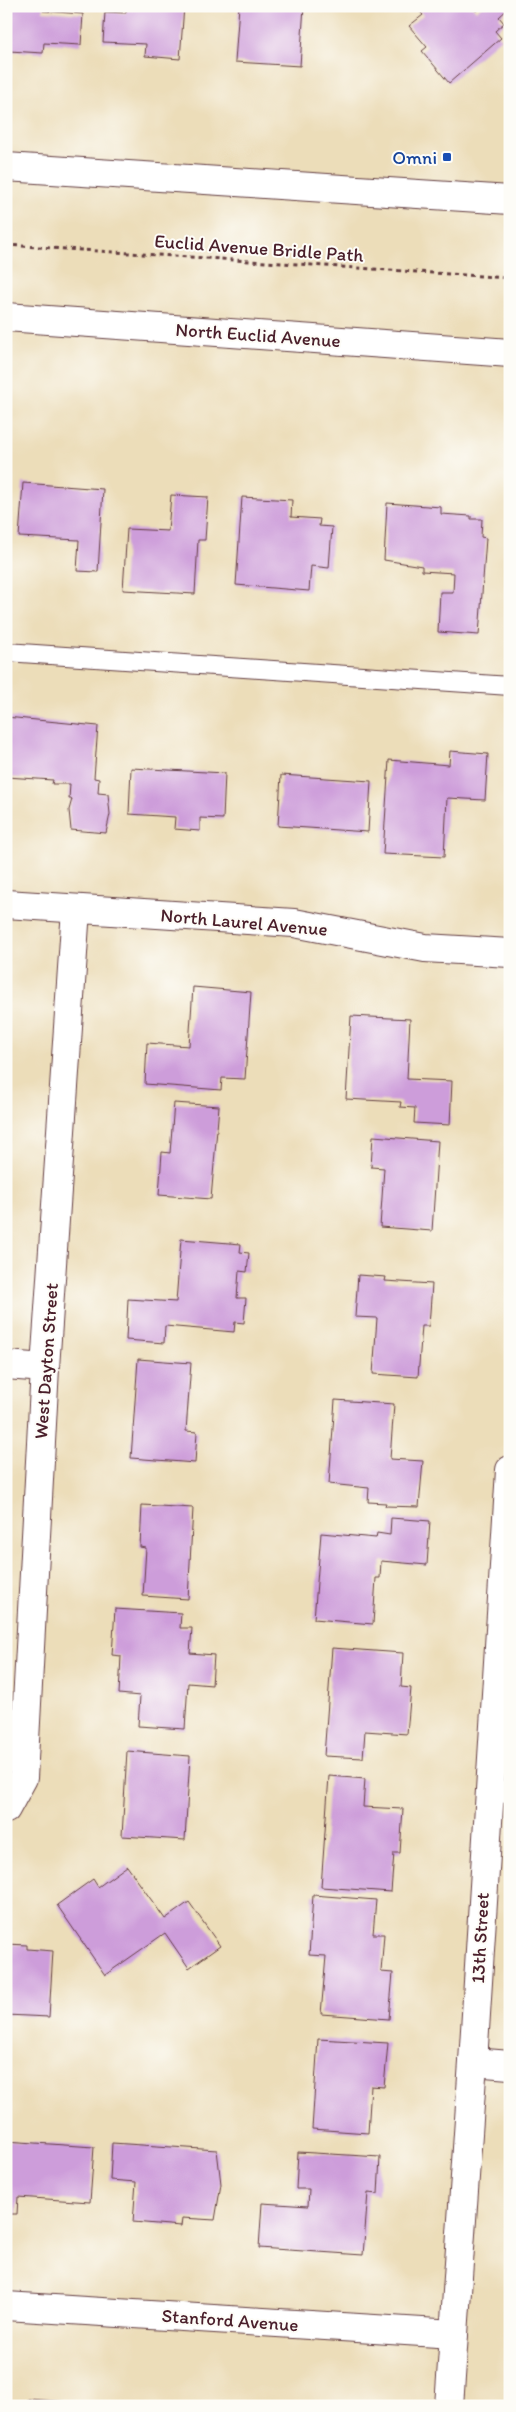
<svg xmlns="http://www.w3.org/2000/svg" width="516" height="2412" font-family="Itim,sans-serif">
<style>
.building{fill:#cd9dda}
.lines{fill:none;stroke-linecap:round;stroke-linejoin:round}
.lane-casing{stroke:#623c40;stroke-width:20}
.street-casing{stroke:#623c40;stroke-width:30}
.secondary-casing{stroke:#623c40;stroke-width:30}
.primary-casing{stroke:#623c40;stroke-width:30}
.path{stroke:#623c40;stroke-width:3;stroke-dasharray:4 4;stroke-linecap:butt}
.lane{stroke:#fff;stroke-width:18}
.street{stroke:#fff;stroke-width:28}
.secondary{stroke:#fff;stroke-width:28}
.primary{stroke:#fff;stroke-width:28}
.transit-dot{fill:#1a4fb4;stroke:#fdfcf7;stroke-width:2}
.labels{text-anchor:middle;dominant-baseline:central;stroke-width:4;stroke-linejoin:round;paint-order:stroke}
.transit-label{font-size:19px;fill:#164399;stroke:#fdfcf7;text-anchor:end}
.street-label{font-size:19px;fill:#4a1f2b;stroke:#fdfcf7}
</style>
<rect width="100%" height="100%" fill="#fdfcf7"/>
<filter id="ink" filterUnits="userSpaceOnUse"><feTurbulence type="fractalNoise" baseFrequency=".02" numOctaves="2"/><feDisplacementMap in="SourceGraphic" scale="10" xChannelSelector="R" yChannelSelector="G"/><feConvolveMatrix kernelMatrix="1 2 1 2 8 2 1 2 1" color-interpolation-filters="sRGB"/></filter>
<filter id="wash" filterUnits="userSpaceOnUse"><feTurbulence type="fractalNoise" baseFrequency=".0096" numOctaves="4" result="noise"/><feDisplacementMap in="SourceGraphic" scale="20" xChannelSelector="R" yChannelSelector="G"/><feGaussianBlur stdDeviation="1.12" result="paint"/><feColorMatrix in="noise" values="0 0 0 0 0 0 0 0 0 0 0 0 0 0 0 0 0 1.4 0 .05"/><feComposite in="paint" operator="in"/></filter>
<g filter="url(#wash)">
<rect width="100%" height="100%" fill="#ecddb9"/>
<g id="blocks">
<path class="building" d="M6,6H43V11L83,14L81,45L44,43L43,53L9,51V42H6Z
M126,6H184L180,59L145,56L146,44L103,42L105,12L126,13Z
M239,6H304L300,66L235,62Z
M415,6H472L476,11L482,6L510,7L499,17L504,23L495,31L501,38L449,83L422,51L427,47L409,26L423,15Z
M23,483L103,489L98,572L77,571L79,540L19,537Z
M171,495L208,497L205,540H198L195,594L123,590L127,529L168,531Z
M242,497L292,500L291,517L320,519L319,526L332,527L329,568L311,566L309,591L236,585Z
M387,503L441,507V514L471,516V519H482L481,537L486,538L479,635L438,632L440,592H453L454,573L422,571V566L384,560Z
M6,717L98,726L94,778L99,779L98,793L108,794L110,814L106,833L71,830L69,810L72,799H69L70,784H52L53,780L6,777Z
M450,751L488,754L485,800L447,798L444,857L383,854L389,760L449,765Z
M131,768L225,773L223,819L200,818V831L174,829L175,817L129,814Z
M281,775L371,781L368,832L278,826Z
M193,987L251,992L245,1079L222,1078L221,1090L145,1084L147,1043L189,1046Z
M351,1016L410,1019L407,1079L452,1081L450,1125L414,1123L415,1108L400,1107L401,1102L346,1099Z
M174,1103L219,1106L211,1199L159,1195L162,1152L170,1153Z
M373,1136L438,1141L432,1231L380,1227L384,1168L371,1167Z
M181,1239L241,1244L240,1252L249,1253L247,1272L239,1271L237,1298H246L244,1323L235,1322L234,1332L165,1326L164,1343L126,1340L128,1299L176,1302Z
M358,1275L386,1277L385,1281L432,1284L429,1326H422L418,1377L373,1374L377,1318L355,1317Z
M138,1359L191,1363L186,1431L197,1432L195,1463L131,1458Z
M335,1400L394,1404L390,1459L423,1461L419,1507L385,1506L386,1503L368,1502L369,1488L329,1484Z
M142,1505L193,1508L188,1599L143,1596L146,1548L140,1547Z
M391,1518L430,1521L427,1565L381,1561L380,1578H376L373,1624L314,1619L321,1533L376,1538L377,1533L390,1535Z
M115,1609L181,1613L180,1628H192L190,1653L214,1655L212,1685L188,1683L185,1729L138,1726L140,1696L119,1694L121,1656L112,1655Z
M332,1648L403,1653L401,1687L411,1688L407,1734L365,1731L363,1758L324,1756Z
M127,1751L190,1756L185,1840L122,1836Z
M329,1776L365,1779L363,1807L403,1809L400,1853H394L391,1892L321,1887Z
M127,1866L165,1919L189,1902L220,1946L189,1968L165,1933L105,1975L57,1905L93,1879L98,1887Z
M313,1895L376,1900L373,1934H384L381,1972L393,1973L389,2019L321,2014L326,1956L309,1955Z
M6,1944L27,1945V1949L53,1951L49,2017L6,2015Z
M318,2039L388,2043L384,2087L371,2086L368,2133L312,2129Z
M6,2141L94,2147L90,2202L18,2197L17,2214H6Z
M112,2143L217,2150L221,2184L215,2220L182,2218L181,2226L133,2222L136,2182L110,2180Z
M298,2152L380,2157L378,2194L368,2193L363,2255L259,2248L262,2203L308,2206L309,2189H296Z
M28,2399L72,2402V2406H28Z"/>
</g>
</g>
<g filter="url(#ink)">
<use href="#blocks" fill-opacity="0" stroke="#623c40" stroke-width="1"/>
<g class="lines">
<defs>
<path id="lane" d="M6,652L510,686
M489,1792L510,1793"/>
<path id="street" d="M6,904L294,923L425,948L510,953
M6,1365L45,1368
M6,1809L23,1778L45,1368L76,909
M473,2062L510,2065
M6,2306L454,2334"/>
<path id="secondary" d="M449,2406L473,2062L510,1470"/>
<path id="primary" d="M6,167L510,200
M6,317L510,353"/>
</defs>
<use href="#lane" class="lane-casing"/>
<use href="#street" class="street-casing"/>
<use href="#secondary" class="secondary-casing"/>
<use href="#primary" class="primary-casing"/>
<path class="path" d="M6,245L510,278"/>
<use href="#lane" class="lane"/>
<use href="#street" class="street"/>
<use href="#secondary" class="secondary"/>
<use href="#primary" class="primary"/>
</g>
</g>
<rect class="transit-dot" x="442" y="152" width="10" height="10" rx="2.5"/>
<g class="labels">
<g class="transit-label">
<text x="437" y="157">Omni</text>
</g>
<g class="street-label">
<text transform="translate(259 248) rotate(4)">Euclid Avenue Bridle Path</text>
<text transform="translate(258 335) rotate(4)">North Euclid Avenue</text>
<text transform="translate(244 922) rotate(5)">North Laurel Avenue</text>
<text transform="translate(46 1361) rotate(-86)">West Dayton Street</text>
<text transform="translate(480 1938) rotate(-87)">13th Street</text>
<text transform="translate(230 2320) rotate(4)">Stanford Avenue</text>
</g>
</g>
<rect width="516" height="2412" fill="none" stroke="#fdfcf7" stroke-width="25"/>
</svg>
